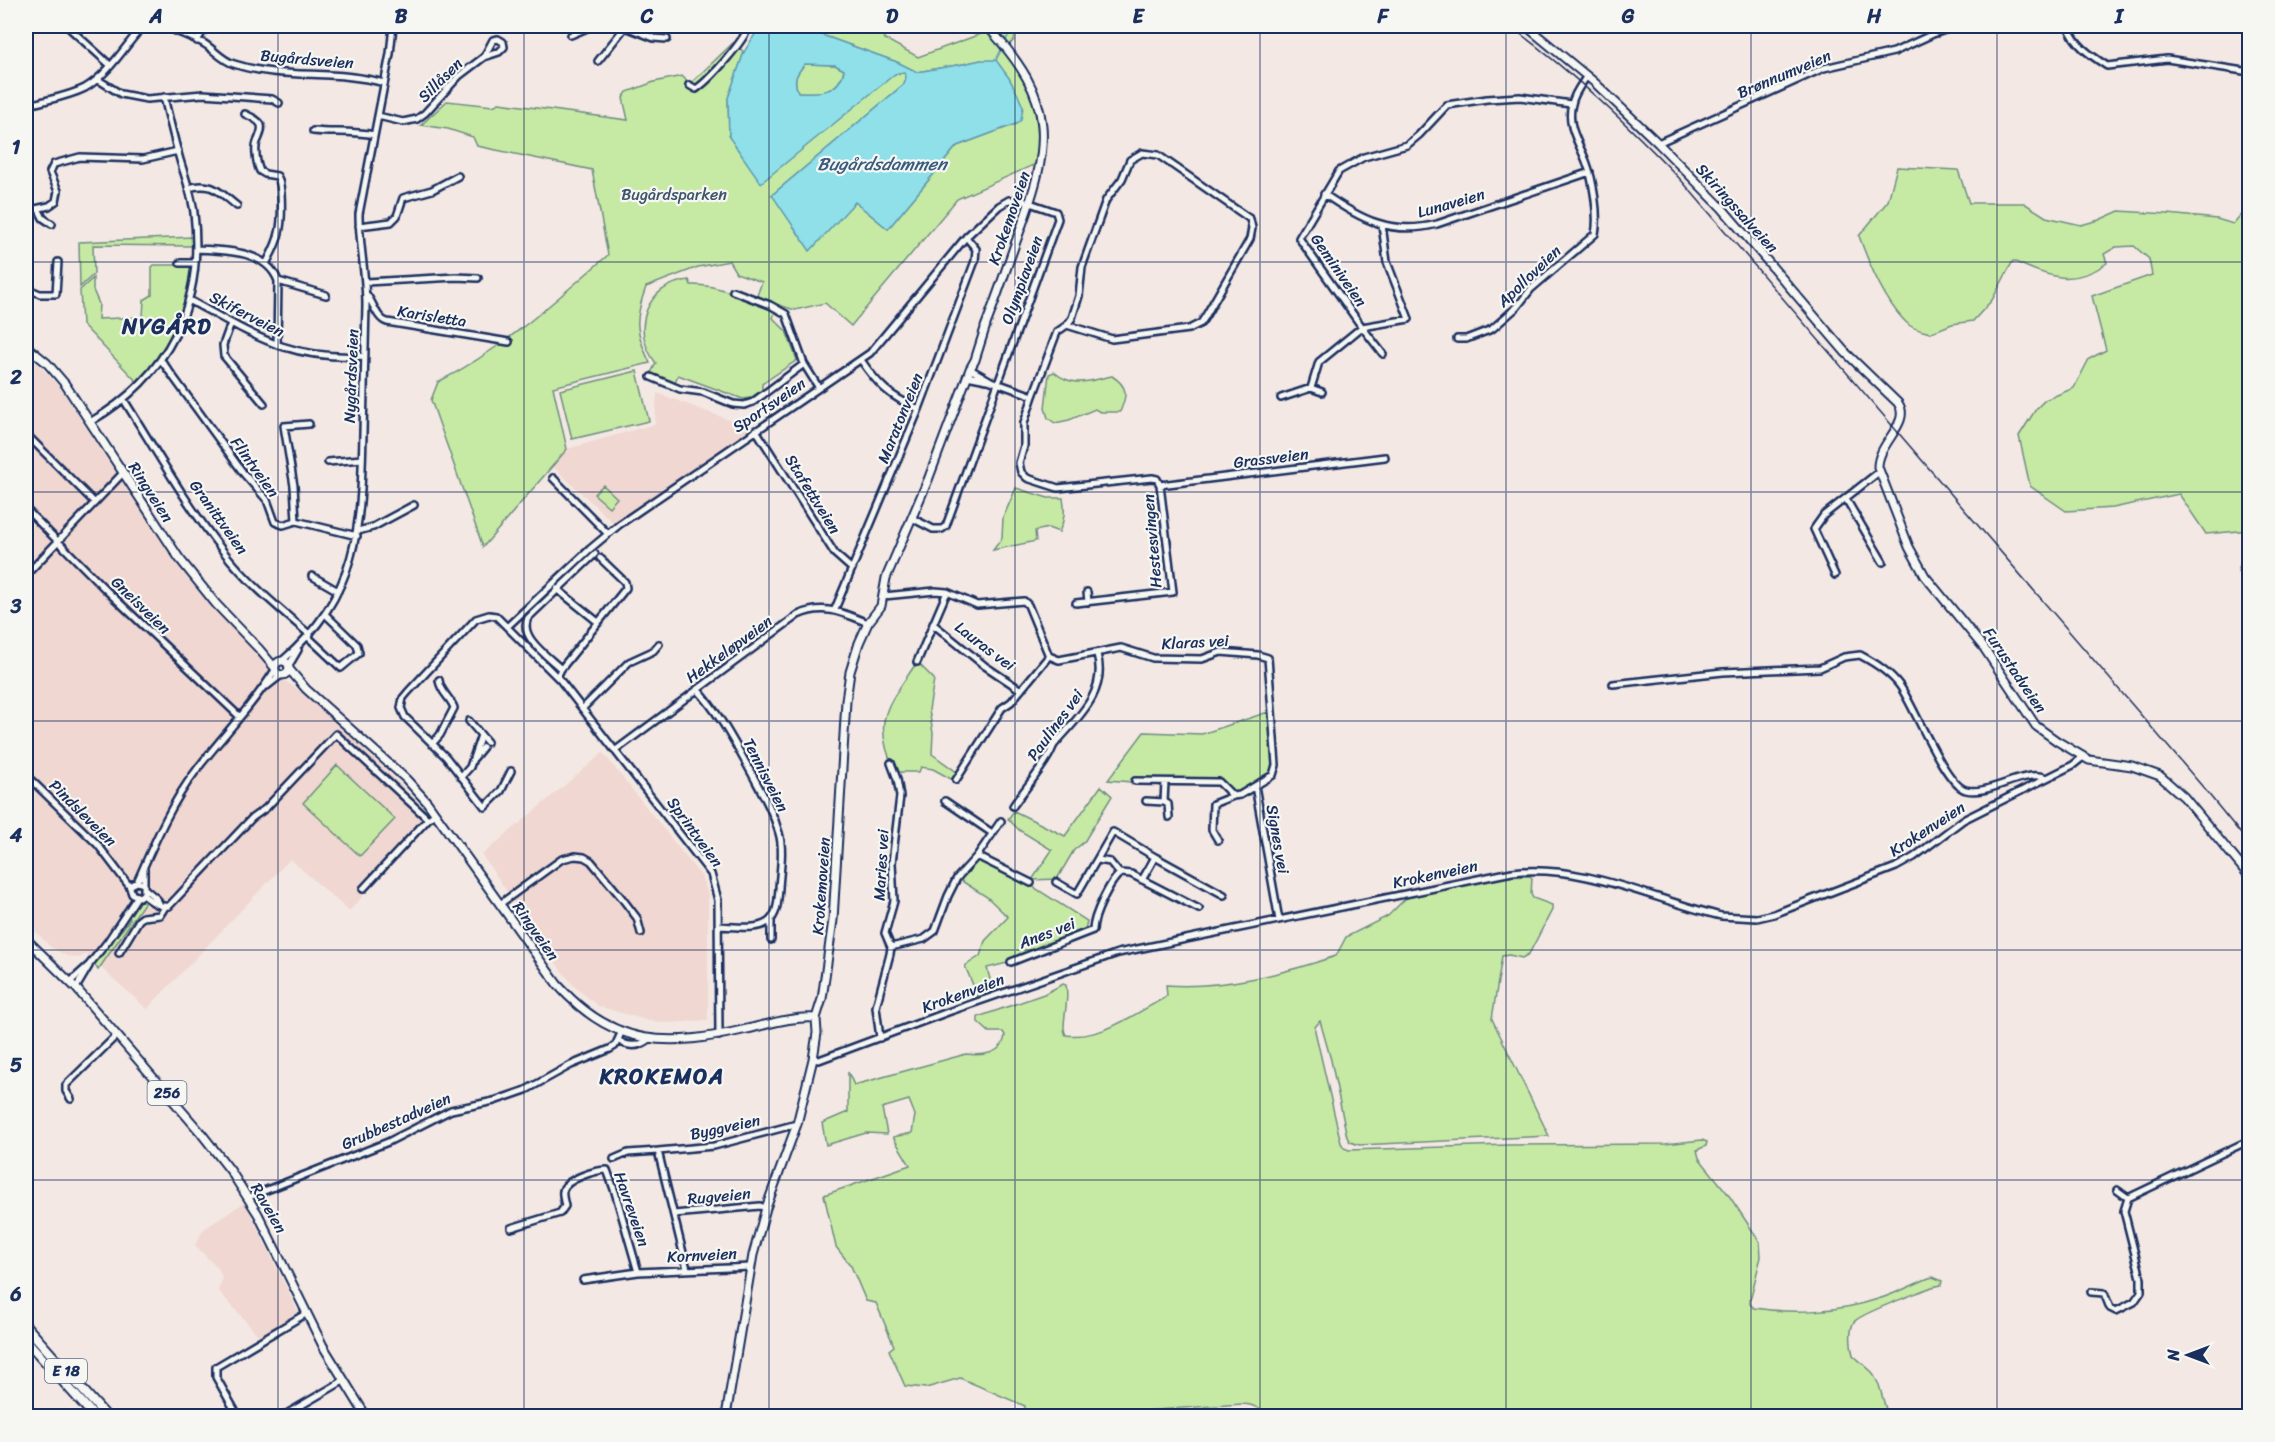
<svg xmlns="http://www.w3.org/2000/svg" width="2275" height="1442" font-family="Sriracha,sans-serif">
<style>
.built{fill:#f0d7d1}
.green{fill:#c6eaa4;stroke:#708c81;stroke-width:1.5}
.water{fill:#8fe0e8;stroke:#6199b1;stroke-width:1.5;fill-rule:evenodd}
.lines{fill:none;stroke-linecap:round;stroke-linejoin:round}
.stream{stroke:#6199b1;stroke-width:1.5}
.minor-casing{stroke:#1b2f5e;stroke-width:10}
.major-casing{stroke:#1b2f5e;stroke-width:11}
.highway-casing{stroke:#1b2f5e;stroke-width:12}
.minor{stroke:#f6f6f2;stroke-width:5}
.major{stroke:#f6f6f2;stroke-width:7}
.highway{stroke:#f6f6f2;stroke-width:8}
.rail{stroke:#1b2f5e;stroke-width:1.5}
.grid{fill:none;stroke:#1b2f5e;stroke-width:1.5;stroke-opacity:0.55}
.labels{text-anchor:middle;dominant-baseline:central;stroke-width:4.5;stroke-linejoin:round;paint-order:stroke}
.shield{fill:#f6f6f2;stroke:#5d6b8a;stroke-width:1.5}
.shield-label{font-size:15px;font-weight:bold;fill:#1b2f5e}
.street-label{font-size:16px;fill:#1b2f5e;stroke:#f6f6f2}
.park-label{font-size:16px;fill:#3d546c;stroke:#f6f6f2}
.water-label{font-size:18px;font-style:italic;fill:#385b80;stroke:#f6f6f2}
.district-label{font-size:22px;font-weight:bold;letter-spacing:1.5px;fill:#1b2f5e;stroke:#f6f6f2}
.neatline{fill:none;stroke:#1b2f5e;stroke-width:2}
.grid-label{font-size:20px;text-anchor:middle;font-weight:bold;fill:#1b2f5e}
</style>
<rect width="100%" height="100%" fill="#f3e8e3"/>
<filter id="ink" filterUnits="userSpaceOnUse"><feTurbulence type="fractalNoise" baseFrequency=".0167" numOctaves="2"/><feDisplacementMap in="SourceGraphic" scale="12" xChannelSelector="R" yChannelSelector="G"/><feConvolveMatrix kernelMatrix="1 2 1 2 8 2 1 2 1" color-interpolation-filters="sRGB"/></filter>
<g filter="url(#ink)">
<path class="built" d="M26,352L60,387L163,544L211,603L266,660L273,673L312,699L336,720L337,723L403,787L431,821L349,911L290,859L147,1009L86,954L79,958L67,956L52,948L26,922V902L30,897L26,893Z
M657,393L756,430L617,526L552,466L567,449L655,424Z
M603,753L701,876L708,894V1020L670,1023L649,1021L598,1006L575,987L561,970L482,855Z
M245,1202L298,1312L280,1325L258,1335L218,1290L222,1280L220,1271L195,1245L204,1229Z"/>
<path class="green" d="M797,26H875L885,39L918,57L997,28L996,26H1033L1017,28L1014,40L1005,50C1033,93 1040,110 1038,163L957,199L851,326L825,303L795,310L756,298L762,282L736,273L729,261L698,267L646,287C634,320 635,331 650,363L553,387L567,449L483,547L431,400L438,382C502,350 555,301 608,255L592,170L477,146L473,137L448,129L421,125L447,101L493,106L499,103L628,120L623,98L627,92L654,82L682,76L690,84L733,43L744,52L728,98L729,137L895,74L904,73L906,77L904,84L772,195L850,207L855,202L888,229L957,146L1016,124L1023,107L1009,78L981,60L963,64L917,72L897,62Z
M805,64L835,65L844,70C838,95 820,93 798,92C793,80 796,74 805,64Z
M1897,167L1958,170L1969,203H2024L2046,217L2081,225L2099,220L2119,211L2168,214L2217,219L2233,224L2249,205V530L2206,534L2179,494L2113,508L2066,511L2030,486L2019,436L2036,409L2045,400L2074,388L2089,359L2106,350L2092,296L2152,275L2149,259L2134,246L2116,247L2104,254L2107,263C2072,288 2048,276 2013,261L1992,300L1973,321L1952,324L1930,333C1923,331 1914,329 1909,325C1886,305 1869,264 1859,236L1888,201Z
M193,237V246L93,245L94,274L80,287L79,242Z
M154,265H188L192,269V273C183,322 170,346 138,383L82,324L80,290L93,278V290L99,304L98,319L143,317L144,300L152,295V267Z
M689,280L691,285C720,284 750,300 775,312L773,318L786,331L797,360L762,384V390L750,398L743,399L678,375L675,382L651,373L656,363C629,329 647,284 689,280Z
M637,371L649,421L572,439L560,390Z
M1054,372C1074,389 1090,380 1112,376C1129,387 1127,395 1120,412H1100L1095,409L1069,420L1055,423L1048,418L1045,408L1049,374Z
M603,485L617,498L609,507L594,494Z
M1016,488L1048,498H1063C1065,511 1065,520 1059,532L1048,528L1035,531L1036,541L993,550L1002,538L1003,518Z
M2249,560H2250L2249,585L2238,571L2241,562Z
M917,662L934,679L929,710L933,733L932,754L958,773L953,780L933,769L921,767L919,772H895C871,719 887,707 917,662Z
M1268,712L1273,770L1235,793L1221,780L1132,782L1108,780L1144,732L1202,734Z
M337,765L395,819L360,856L303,803Z
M1101,786L1112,796L1084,842L1074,850L1057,879L1032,880L1052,850L1019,830L1008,819L1014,811L1065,836Z
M977,856L1007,870L1087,921L1084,934L1011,962L987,968L994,994L979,999L965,966L980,956L985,941L1008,917L987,897L957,878Z
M1530,876L1532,878L1531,894L1533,898L1552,905V910L1529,954L1522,958L1509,955L1502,956L1492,1019L1549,1136L1359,1145L1350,1142L1347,1137L1331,1060L1320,1021L1315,1027V1031L1341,1143L1344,1148L1349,1150L1508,1145L1665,1144L1702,1140L1707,1142L1706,1146L1697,1150L1699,1158L1728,1194L1760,1242L1761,1257L1750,1300V1304L1754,1308C1794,1314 1839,1312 1878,1299C1895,1294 1912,1285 1929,1278L1933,1277L1942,1281L1941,1285L1932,1287C1918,1293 1860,1313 1854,1322C1848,1331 1851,1346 1853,1355L1872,1372L1879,1385L1888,1416H1268C1261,1408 1253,1404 1242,1404L1069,1416H1024L1025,1406L960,1378L926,1388L905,1386L889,1350L894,1346L876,1303L866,1301L851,1266L836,1247L824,1195L910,1165L893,1137L912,1133L915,1115L909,1100L882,1108L887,1134L866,1133L826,1145L822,1123L848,1112V1072L854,1085L966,1054C981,1056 1003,1055 1005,1035L1003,1032H989L978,1022V1017L1044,994L1063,984L1066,985C1070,1002 1060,1026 1066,1035C1101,1040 1136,1013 1164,998L1167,995L1166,985C1223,989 1282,974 1336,956L1346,937L1388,916L1406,898L1504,877Z
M143,898L147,899L98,970L94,963C105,947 119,935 130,919L128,915L136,901Z"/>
<path class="water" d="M760,26H797L897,62L917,72L963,64L981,60H996L1009,78L1018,95L1023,107L1021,120L1016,124L957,146L888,229L855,202L810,251L772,195L904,84L906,77L904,72L895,74L761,183L729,137L728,98L744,52ZM805,64L835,65L844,70C839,94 819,93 798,92C793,80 796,74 805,64Z"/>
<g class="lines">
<path class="stream" d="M1004,44L1013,26
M996,60L1002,48"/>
<defs>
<path id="minor" d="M67,26L110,65
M165,26C177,32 191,37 203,43C214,49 221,60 234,64C283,80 335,69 384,83
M623,26L654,38L667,39
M2068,26C2075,45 2090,55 2107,66L2167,59L2250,72
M571,35L592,26
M197,41L206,26
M598,61L626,26
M97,79L121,94L147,99L203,94L272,99L279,103
M689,85L696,89C711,79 743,42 749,26
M26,106C45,100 67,97 85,88C109,74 125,46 143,26
M245,114C263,122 265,125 257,142C254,149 257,165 260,171L265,174L277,176C283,184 282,222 279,233C277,244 271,254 266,264
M378,116L403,122L417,119L425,113L459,76L484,57L499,52L504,47L503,42L498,39L493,40L484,57
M313,131C334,133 353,131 374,135
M1658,143L1824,68L1894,52L1933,34L1957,26
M188,188C213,181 219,192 237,206
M1324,194C1360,219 1391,236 1437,224L1590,172
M39,210L43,218L52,224
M26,211L49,206L56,201L58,191L50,172L54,164L80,157L143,159L178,151
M1382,225L1387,262L1409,319L1362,327L1299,238L1339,171L1364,157L1407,145L1419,135L1447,105L1487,99L1520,97L1571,104
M359,226L391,222L397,216L403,198L432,190L458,176
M196,249C224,250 267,250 278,281L277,345
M180,263H195
M278,281L326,295
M366,282L456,277L478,278
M26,288L40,294H56L58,262
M733,291L770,305L786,314L804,364L819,388
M366,294C374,303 376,318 387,322L509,342
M189,300C254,335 287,360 364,356
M231,323L223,345L224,356L264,404
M1457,339H1466L1492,329L1517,307L1531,289L1595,234C1599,215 1593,179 1586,161C1579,143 1566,125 1572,104C1574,93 1581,85 1587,76
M161,360L244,474L267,500L275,522L283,525L296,521L357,536
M861,360C878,385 890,397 919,409
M970,369L991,381L1033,396L1024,423V446L1019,463L1021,472L1027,478L1058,488L1152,478L1157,479L1160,485L1173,592L1076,603
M967,376L987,380
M651,377L680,389L703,392L733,404L744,405L753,402L804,364
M1311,388L1319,362L1362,327L1383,354
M1033,396L1057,332L1067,325L1072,318L1079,296L1082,267L1106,200L1122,179L1130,160L1142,153L1158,155L1250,219L1252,228L1250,239L1205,317L1201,323L1189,329L1112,339L1067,325
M1281,398L1311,388L1322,392
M124,400C156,451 186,504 223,551C248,583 280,609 310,635
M90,422C168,377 205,304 194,213C192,195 185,177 180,160C174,139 169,118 164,97
M756,430L835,554L852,569
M26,434L94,502
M328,462L362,459
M553,478L607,533
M1160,485L1385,457
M1846,499L1883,562
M26,509L105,589L240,717
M296,521L294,486L284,426L309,424
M358,531L373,527L414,505
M26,575L123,473
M1835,575L1814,529L1824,515L1879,472
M312,576L338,591
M557,589L598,622
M1087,592L1088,602
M884,596L935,591L947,592L977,605L1024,601L1028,605L1049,656L1059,660L1121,648L1153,658L1202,659L1221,652L1258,655L1268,658L1276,765L1273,775L1240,795L1233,796L1219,782L1135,781
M835,609L919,409L975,261L976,249L966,237
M933,624L985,666L1021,690
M508,626L590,549L620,524L870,353L966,237L999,206L1009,200H1021L1056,212L1058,219L946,526L942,529H933L912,518
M308,637L341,668L359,653L357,645L325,614
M282,661C359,595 361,527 363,433C364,390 365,348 366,305C366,274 359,244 359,214L390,54L393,26
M917,662L947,592
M288,667L298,650
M561,669C549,657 518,637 528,618L595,554
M557,677L561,669L626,588L625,582L600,558
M1613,684L1723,672L1820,668L1844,657L1860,655C1875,663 1890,672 1900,686C1914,706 1945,785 1966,790C1990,796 2024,768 2047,778
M267,686L281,675
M697,689C720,714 735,744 752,774C762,793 773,811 779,833C784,849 780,871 779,888C778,899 778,915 768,922C756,931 732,926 718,926
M583,708L629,662L653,651L659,644
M469,721L487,742
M432,744L440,735L454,708C451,698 440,692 439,680
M616,750L798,615C825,603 843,613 868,623
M474,758L483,747
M511,771L501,791L485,807L446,757L405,717L401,708L403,698L408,692L476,619L489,615L496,616L560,680L711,874L718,900L719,1036
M26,775L98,845L130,887
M461,777L470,767L481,735
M956,780L1002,708L1011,702L1049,656
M1255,786L1279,920
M945,801L992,833
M1146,801L1164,802L1168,804L1169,817
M1164,802L1165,782
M1013,806C1024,790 1038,774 1048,757C1051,753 1052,748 1054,745C1077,718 1108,693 1097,654
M1218,840L1212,830L1213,804L1233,796
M977,856L1031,883
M1098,860L1110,862L1120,874
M1142,880L1155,857L1224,895
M137,882C154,844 170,805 195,772C221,737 252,707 275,670
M1056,882L1077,894L1113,832L1155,857
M143,884L137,882L131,885L130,888L132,894L140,897L144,893V869
M145,889L157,899L160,905
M363,889L428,819
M143,895C151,901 159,908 169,906L252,818L266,808L336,734L428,819L435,814
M500,904L562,859L575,856L584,857L591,861L621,897L637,918L641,933
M771,920V940
M891,947L924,939L935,931L948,896L957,878L977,856L1001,821
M119,953L139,920L143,917L160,915L165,907
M1011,962L1093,930C1093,917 1110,880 1121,873L1131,874L1199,909
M70,982L89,965L108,941L137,897
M76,988L89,966
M880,1038L876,1007L890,954L891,947L885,933L894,901L892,863L900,796L897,779L891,763
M618,1040C629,1048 639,1047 649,1039
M813,1059L819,1060L948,1012L1118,953L1512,872C1585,864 1651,899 1721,916L1757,918L1774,914L1896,867L1914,857L1963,820L2073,765L2083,757
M71,1099L66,1091V1085L117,1035
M658,1151L714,1146L797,1124
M614,1159L628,1153L658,1151L687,1269
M2117,1190L2128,1198
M249,1197L388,1142L451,1110L494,1101L526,1090L571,1065L610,1049L615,1046L622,1031
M674,1214L760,1206L766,1208
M511,1228L560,1213L565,1206C564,1201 562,1195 563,1191C565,1179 596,1170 607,1170L615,1192L638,1272
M583,1280L638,1272L751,1267
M2091,1292L2104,1293L2110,1308L2116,1311L2134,1302L2141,1292V1278L2124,1211L2128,1198L2250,1140
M238,1416L216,1377V1367L307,1313
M283,1416L343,1381"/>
<path id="major" d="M1526,26L1594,82L1658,143L1722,208L1845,352L1898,403C1912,423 1878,442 1878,467L1909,547L1925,576L1984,648L2036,726L2057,741L2089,760L2132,766L2160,776L2184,797L2250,877
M985,327C997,297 1007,266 1018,236C1052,143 1058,102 987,26
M26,346L47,363L65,384L179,558L216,604L259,649L275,668
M275 668a7 7 0 1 1 14 0a7 7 0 1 1-14 0Z
M289,669L306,689L406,779L427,802L557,984C614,1049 670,1047 747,1029C769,1024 794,1016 816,1018
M26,939L76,988L201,1133L230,1170L258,1214L323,1346L366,1416
M726,1416L753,1255L766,1208L797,1124L813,1059L817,1033L816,1018L822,999L833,920L846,701L850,672L859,643L868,623L881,606L886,578L928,480L970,369L975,360L986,325"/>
<path id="highway" d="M26,1326L106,1416
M26,1340L94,1416"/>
</defs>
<use href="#minor" class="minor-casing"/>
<use href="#major" class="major-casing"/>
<use href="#highway" class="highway-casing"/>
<use href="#minor" class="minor"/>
<use href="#major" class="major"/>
<use href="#highway" class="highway"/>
<path class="rail" d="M1510,26C1572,72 1628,124 1681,180L2202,786L2250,845"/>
</g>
</g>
<path class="grid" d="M278,26V1416M524,26V1416M769,26V1416M1015,26V1416M1260,26V1416M1506,26V1416M1751,26V1416M1997,26V1416M26,262H2250M26,492H2250M26,721H2250M26,950H2250M26,1180H2250"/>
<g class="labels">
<g class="shield">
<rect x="147.5" y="1081" width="39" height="24" rx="4.5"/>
<rect x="45" y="1359" width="42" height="24" rx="4.5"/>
</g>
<g class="shield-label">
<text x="167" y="1093">256</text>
<text x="66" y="1371">E 18</text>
</g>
<g class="street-label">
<text transform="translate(307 59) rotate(5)">Bugårdsveien</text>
<text transform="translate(1784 74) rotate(-23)">Brønnumveien</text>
<text transform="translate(440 80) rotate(-45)">Sillåsen</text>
<text transform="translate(1451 203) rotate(-16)">Lunaveien</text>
<text transform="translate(1737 208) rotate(48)">Skiringssalveien</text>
<text transform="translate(1009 218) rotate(-71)">Krokemoveien</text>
<text transform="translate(1339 270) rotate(55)">Geminiveien</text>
<text transform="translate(1529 276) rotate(-44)">Apolloveien</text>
<text transform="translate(1022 280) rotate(-70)">Olympiaveien</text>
<text transform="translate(247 314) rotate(27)">Skiferveien</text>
<text transform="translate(432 316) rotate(9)">Karisletta</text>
<text transform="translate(351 376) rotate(-88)">Nygårdsveien</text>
<text transform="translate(769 405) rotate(-34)">Sportsveien</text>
<text transform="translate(900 418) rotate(-68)">Maratonveien</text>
<text transform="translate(1271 458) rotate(-7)">Grassveien</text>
<text transform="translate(255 467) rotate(54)">Flintveien</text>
<text transform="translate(151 492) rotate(57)">Ringveien</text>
<text transform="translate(813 494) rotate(58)">Stafettveien</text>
<text transform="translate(219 517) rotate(54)">Granittveien</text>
<text transform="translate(1152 541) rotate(-95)">Hestesvingen</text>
<text transform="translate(141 605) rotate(44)">Gneisveien</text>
<text transform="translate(1195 642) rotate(-3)">Klaras vei</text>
<text transform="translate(985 646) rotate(37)">Lauras vei</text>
<text transform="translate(729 649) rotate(-36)">Hekkeløpveien</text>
<text transform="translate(2015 670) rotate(56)">Furustadveien</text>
<text transform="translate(1055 725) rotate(-54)">Paulines vei</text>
<text transform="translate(766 775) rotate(63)">Tennisveien</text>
<text transform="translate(83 813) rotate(45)">Pindsleveien</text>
<text transform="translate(1927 829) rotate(-33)">Krokenveien</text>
<text transform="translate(695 832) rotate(54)">Sprintveien</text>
<text transform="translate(1278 839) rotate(80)">Signes vei</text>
<text transform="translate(881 865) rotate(-87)">Maries vei</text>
<text transform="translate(1435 874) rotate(-12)">Krokenveien</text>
<text transform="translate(821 886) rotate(-86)">Krokemoveien</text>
<text transform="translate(536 931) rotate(55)">Ringveien</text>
<text transform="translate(1047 933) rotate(-21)">Anes vei</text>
<text transform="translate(963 993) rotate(-20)">Krokenveien</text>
<text transform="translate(396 1121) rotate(-24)">Grubbestadveien</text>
<text transform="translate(725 1127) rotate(-12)">Byggveien</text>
<text transform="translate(719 1196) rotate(-5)">Rugveien</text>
<text transform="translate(269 1208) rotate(60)">Raveien</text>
<text transform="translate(632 1209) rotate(71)">Havreveien</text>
<text transform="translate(702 1255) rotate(-3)">Kornveien</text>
</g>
<g class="park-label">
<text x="674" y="194">Bugårdsparken</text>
</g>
<g class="water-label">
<text x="882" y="164">Bugårdsdammen</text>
</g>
<g class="district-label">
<text x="167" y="326">NYGÅRD</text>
<text x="662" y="1076">KROKEMOA</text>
</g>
</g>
<rect width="2275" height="1442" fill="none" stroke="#f6f6f2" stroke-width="66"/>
<g transform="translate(2188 1355) rotate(270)" stroke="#f6f6f2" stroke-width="4.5" paint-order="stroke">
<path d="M0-4.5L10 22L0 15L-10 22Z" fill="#1b2f5e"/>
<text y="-9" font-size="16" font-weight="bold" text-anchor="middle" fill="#1b2f5e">N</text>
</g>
<rect x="33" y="33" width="2209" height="1376" class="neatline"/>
<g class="grid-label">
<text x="156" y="23">A</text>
<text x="401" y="23">B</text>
<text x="647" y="23">C</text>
<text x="892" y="23">D</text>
<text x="1138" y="23">E</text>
<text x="1383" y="23">F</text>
<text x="1628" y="23">G</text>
<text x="1874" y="23">H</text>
<text x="2119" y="23">I</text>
<text x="16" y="154">1</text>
<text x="16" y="384">2</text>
<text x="16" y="613">3</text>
<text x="16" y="842">4</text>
<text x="16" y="1072">5</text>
<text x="16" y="1301">6</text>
</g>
</svg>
